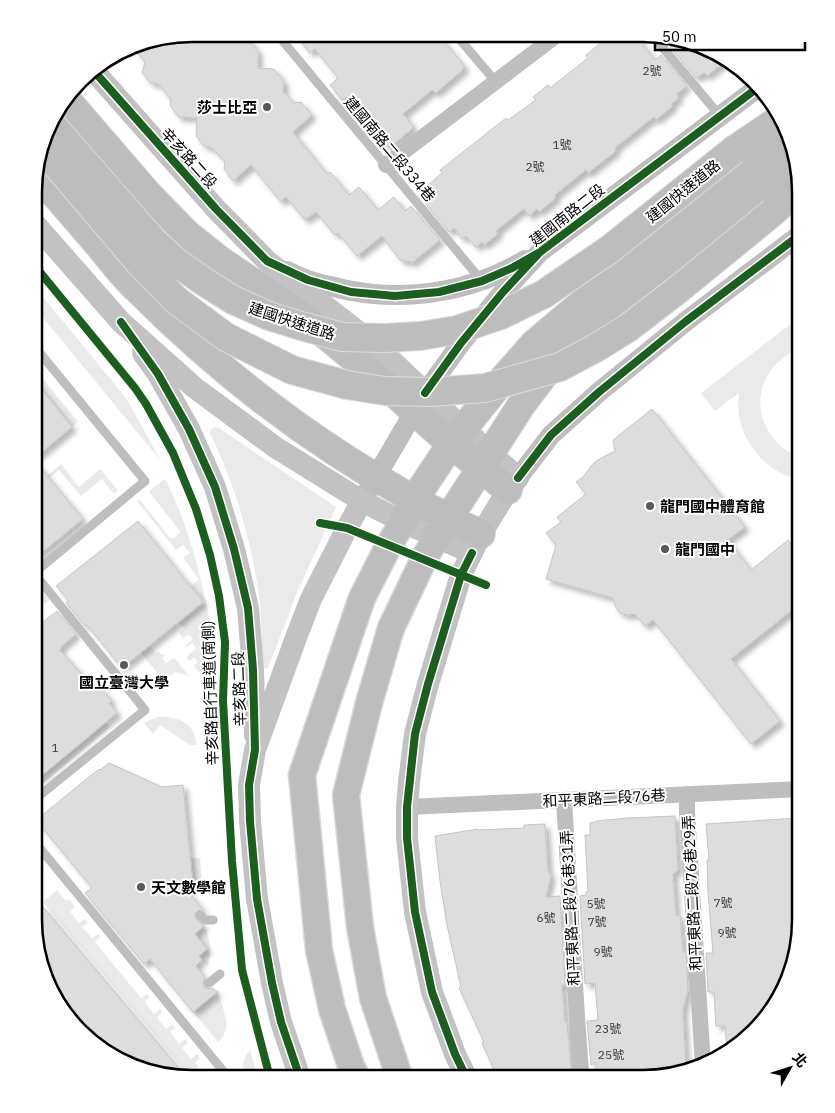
<svg xmlns="http://www.w3.org/2000/svg" width="835" height="1113" font-family="'IBM Plex Sans','Noto Sans TC',sans-serif">
<style>
.green{fill:#eaeaea}
.building{fill:#ddd;stroke:#c5c5c5;filter:url(#shadow)}
.lines{fill:none;stroke-linecap:round;stroke-linejoin:round}
.primary-casing{stroke:#dbdbdb;stroke-width:29}
.trunk-casing{stroke:#dbdbdb;stroke-width:30}
.service{stroke:#bebebe;stroke-width:9}
.minor{stroke:#bebebe;stroke-width:16}
.tertiary{stroke:#bebebe;stroke-width:20}
.secondary{stroke:#c2c2c2;stroke-width:22}
.primary{stroke:#bdbdbd;stroke-width:26}
.trunk{stroke:#bdbdbd;stroke-width:28}
.trunk-bridge-casing{stroke:#dbdbdb;stroke-width:30;stroke-linecap:butt}
.trunk-bridge{stroke:#bdbdbd;stroke-width:28}
.cycleway-casing{stroke:#fff;stroke-width:11}
.cycleway{stroke:#1b5e20;stroke-width:8}
.poi-dot{fill:#595959;stroke:#fff;stroke-width:2}
.labels{text-anchor:middle;dominant-baseline:central;stroke-width:4;stroke-linejoin:round;paint-order:stroke}
.number-label{font-size:12px;fill:#373737}
.poi-label{font-size:15px;font-weight:bold;fill:#000;stroke:#fff;text-anchor:start}
.street-label{font-size:15px;fill:#000;stroke:#fff}
.rim{fill:none;stroke:#000;stroke-width:2.5}
</style>
<defs>
<filter id="shadow"><feDropShadow dx="4.5" dy="4.5" stdDeviation="2.5" flood-color="#0004"/></filter>
</defs>
<rect width="100%" height="100%" fill="#fff"/>
<path class="green" d="M35,287L126,398L161,461L35,308Z
M801,316V345C790,353 777,361 769,373C748,405 767,446 801,458V480C770,474 745,448 739,416C738,409 738,401 739,393L715,411L701,393Z
M35,369L78,422L72,427L35,381Z
M214,427L219,428L336,507L296,595L268,668L265,669L262,666C262,645 262,625 260,605C254,548 235,484 210,433L211,429Z
M61,464L79,487L100,469L118,490L114,494L102,479L81,496L59,470L49,478L47,476Z
M165,479C185,518 197,561 206,603C208,614 211,626 212,637C214,656 215,675 217,694L194,666L198,662L194,657L190,661L186,657L197,648L192,643L186,647L185,646L193,639L189,634L183,638L179,633L184,629L179,623L205,603L191,586L199,579L183,558L190,553L183,545L176,550L137,501L138,500L141,501L170,538H174L179,534L180,531L150,493L149,491Z
M34,581L50,600L45,604L34,592Z
M151,647L156,653L158,651L162,655L164,654L165,655L162,658L166,663L174,658L189,676L175,672L164,681L160,677L165,674L163,672L159,675L141,653Z
M217,706L215,745C213,734 210,727 201,719Z
M157,717C176,715 197,724 196,745H190L160,725L153,734L144,723Z
M106,722L110,727L34,791V771L39,777Z
M190,858H200L202,886L191,887L193,885Z
M57,890L65,900H70L75,907L70,912L79,923L85,919L88,922L82,927L92,938L98,934L100,937L95,942L141,998L147,994L150,997L145,1002L154,1014L160,1009L163,1013L157,1017L166,1029L172,1024L175,1028L170,1032L179,1044L185,1039L188,1042L182,1048L191,1059L197,1054L200,1058L195,1063L204,1074L210,1069L217,1078H191L43,902Z
M204,926C210,936 213,956 207,966L199,956L207,949L195,934Z
M218,991C222,1008 234,1029 218,1042L193,1012Z
M250,1050L258,1078H244C241,1068 243,1058 250,1050Z"/>
<path class="building" d="M192,34H235L238,39L249,40L258,51V68L274,69L284,82L283,91L294,103L301,102L312,115L293,132L327,174L330,172L349,195L359,187L378,210L394,197L405,211L411,206L440,240L413,262L400,260L382,236L357,256L338,233L335,235L316,212L305,220L286,197L281,202L251,165L233,181L224,169L225,162L211,147L204,146L196,136L197,118L179,117L171,107L170,98L157,83H151L142,73L145,62L133,47L141,42Z
M295,34H438L465,67L463,68L464,69L437,92L435,93L432,90L403,114L414,127L392,146L389,147L387,145L386,146L346,97L342,100L330,85L338,78L315,49L310,53Z
M618,35H635L655,60L661,55L687,86L677,94L679,98L671,104L673,106L656,120L654,117L645,124L615,148L616,151L588,173L586,170L555,195L556,198L539,212L537,209L529,216L524,209L521,211L496,231L498,234L484,245L482,242L476,247L466,236L462,239L454,228L449,232L421,198L431,189L428,185L442,173L440,170L506,118L508,120L536,100L533,97L548,85L550,88L588,58L586,55L603,41L606,44Z
M678,41L728,59L707,76L704,73L696,78L670,47Z
M35,381L72,427L35,458Z
M652,409L745,527L728,540L751,570L788,540L801,558V623L791,611L731,659L780,721L751,744L653,620L645,626L635,614L628,615L620,613L615,606L613,598L546,579L556,545L546,533L561,522L557,517L586,494L576,482L583,477L591,466L596,461L615,451L613,440Z
M35,461L83,519L34,559V522Z
M138,521L203,602L122,668L87,625L85,626L66,603L69,601L56,586Z
M57,611L76,634L61,647L62,648L60,650L86,679L87,678L98,690L101,688L112,701L109,703L117,713L34,782V629Z
M109,763L162,787L183,785L193,885L187,890L204,911L199,910L195,914V917L197,920L204,926L195,934L207,949L199,956L202,960L196,966L205,978L203,981L204,987L207,989L213,988L217,992L193,1012L150,959L144,964L85,893L92,888L36,820L99,769L100,770Z
M675,816L678,870L673,874L676,916L680,915L683,952H686L688,989L683,1010L686,1069L662,1075L639,1076V1078L597,1079L596,1062L591,1065L587,1021L598,1020L595,983L585,984L580,896L586,895V892L588,891L585,835H590V823L596,822V821L628,818Z
M798,818L801,852V931L774,1009L727,1050L725,1026H716L714,992H708L706,953H713L708,892L707,860H709L706,824Z
M545,824L548,870L551,876L546,897L560,896L565,985H562L565,1022H567L571,1068L566,1072L563,1078L561,1079H498L482,1043L484,1042L459,988L461,987L447,925L440,881L435,836L478,829V830L524,828V825Z
M43,907L101,976L187,1078H172L104,1052L50,991L34,921V915Z"/>
<g class="lines">
<defs>
<path id="primary" d="M357,1078L351,1066L332,1009L319,950L302,775L362,598L389,545L403,522
M400,1079L373,998L360,927L346,795L369,703L391,628L424,559L436,538"/>
<path id="trunk" d="M66,99L147,193L187,234L221,261L299,313L382,382L451,444L508,490
M734,150L781,118
M35,171C57,197 80,223 102,249C113,263 124,277 137,289C237,390 353,473 481,534
M773,212L800,187
M403,522L414,500L451,444L504,378L534,344L632,261L788,135
M436,538L522,404L553,363L591,324L646,278L795,164"/>
</defs>
<use href="#primary" class="primary-casing"/>
<use href="#trunk" class="trunk-casing"/>
<path class="service" d="M277,34L481,280
M456,35L496,82
M652,35L720,116
M34,800L145,710L34,573L145,481L35,347
M34,841L229,1078
M201,916L205,920H213
M209,983L220,974"/>
<path class="minor" d="M386,165L557,35
M687,794V812L703,1065
M564,800L577,1017L581,1072L573,1079
M407,807L801,789"/>
<path class="tertiary" d="M287,271C294,274 301,278 308,280C315,283 322,284 330,286C395,304 467,295 525,260
M518,478L551,435L599,392L685,322L801,234
M362,501L425,393L446,364L461,343L503,292L540,252L756,89"/>
<path class="secondary" d="M93,70L216,209L267,261L374,344L464,429L518,478L508,490L481,534L461,575L428,684L415,734L409,782L407,807V838L415,912L432,992L455,1054L467,1079
M35,224L121,322L195,388L275,447L362,501L403,522L472,553
M143,353L158,374L189,429L215,487L234,549L248,608L253,670L255,735
M300,1078L281,1022L272,983L265,943L257,899L250,821L249,785L255,750L297,635L311,599L347,528L362,501"/>
<use href="#primary" class="primary"/>
<use href="#trunk" class="trunk"/>
<defs>
<path id="trunk-bridge" d="M51,124L153,241L176,262L203,281L233,300L269,316L301,326L342,337L384,338L420,336L457,330L501,315L544,294L610,249L734,150
M43,149L139,262L176,300L226,337L292,370L347,385L385,391L430,392L485,388L560,367L594,349L628,328L680,288L773,212"/>
</defs>
<use href="#trunk-bridge" class="trunk-bridge-casing"/>
<use href="#trunk-bridge" class="trunk-bridge"/>
<defs>
<path id="cycleway" d="M93,70L216,209L267,261L308,280L351,292L395,296L439,292L482,281L512,268L540,252
M35,266L135,388L146,404L173,453L196,509L210,555L219,596L225,642L223,701L232,861L242,970L270,1078
M121,322L158,374L189,429L215,487L234,549L248,608L253,670L255,750L249,785L250,821L257,899L272,983L281,1022L300,1078
M425,393L461,343L503,292L540,252L756,89
M518,478L551,435L599,392L685,322L801,234
M320,523L347,528L486,585
M467,1079L455,1054L432,992L415,912L407,838V807L415,734L428,684L461,575L472,553"/>
</defs>
<use href="#cycleway" class="cycleway-casing"/>
<use href="#cycleway" class="cycleway"/>
</g>
<g class="poi-dot">
<circle cx="267" cy="107" r="5"/>
<circle cx="650" cy="506" r="5"/>
<circle cx="665" cy="549" r="5"/>
<circle cx="124" cy="665" r="5"/>
<circle cx="141" cy="887" r="5"/>
</g>
<g class="labels">
<g class="number-label">
<text x="652" y="70">2號</text>
<text x="562" y="144">1號</text>
<text x="535" y="166">2號</text>
<text x="55" y="747">1</text>
<text x="723" y="902">7號</text>
<text x="596" y="903">5號</text>
<text x="546" y="917">6號</text>
<text x="597" y="921">7號</text>
<text x="727" y="932">9號</text>
<text x="603" y="951">9號</text>
<text x="608" y="1028">23號</text>
<text x="611" y="1054">25號</text>
</g>
<g class="poi-label">
<text x="257" y="107" text-anchor="end">莎士比亞</text>
<text x="660" y="506">龍門國中體育館</text>
<text x="675" y="549">龍門國中</text>
<text x="124" y="682" text-anchor="middle">國立臺灣大學</text>
<text x="151" y="887">天文數學館</text>
</g>
<g class="street-label">
<text transform="translate(390 149) rotate(50)">建國南路二段334巷</text>
<text transform="translate(189 158) rotate(48)">辛亥路二段</text>
<text transform="translate(683 191) rotate(-39)">建國快速道路</text>
<text transform="translate(567 215) rotate(-38)">建國南路二段</text>
<text transform="translate(292 321) rotate(18)">建國快速道路</text>
<text transform="translate(239 689) rotate(-92)">辛亥路二段</text>
<text transform="translate(210 693) rotate(-92)">辛亥路自行車道(南側)</text>
<text transform="translate(604 798) rotate(-3)">和平東路二段76巷</text>
<text transform="translate(692 893) rotate(-93)">和平東路二段76巷29弄</text>
<text transform="translate(570 908) rotate(-93)">和平東路二段76巷31弄</text>
</g>
</g>
<path d="M0 0H835V1113H0ZM192 42H642A150 150 0 0 1 792 192V920A150 150 0 0 1 642 1070H192A150 150 0 0 1 42 920V192A150 150 0 0 1 192 42Z" fill="#fff" fill-rule="evenodd"/>
<path class="rim" d="M192 42H642A150 150 0 0 1 792 192V920A150 150 0 0 1 642 1070H192A150 150 0 0 1 42 920V192A150 150 0 0 1 192 42Z"/>
<g transform="translate(790 1068) rotate(51)" stroke="#ffffff" stroke-width="4" paint-order="stroke">
<path d="M0-4L9 19L0 12L-9 19Z" fill="#000000"/>
<text y="-8" font-size="14" font-weight="bold" text-anchor="middle" fill="#000000">北</text>
</g>
<path d="M655 42v8h150v-8" fill="none" stroke="#000000" stroke-width="2.5"/>
<text x="662" y="42" font-size="15" fill="#000000" stroke="#ffffff" stroke-width="4" paint-order="stroke">50 m</text>
</svg>
